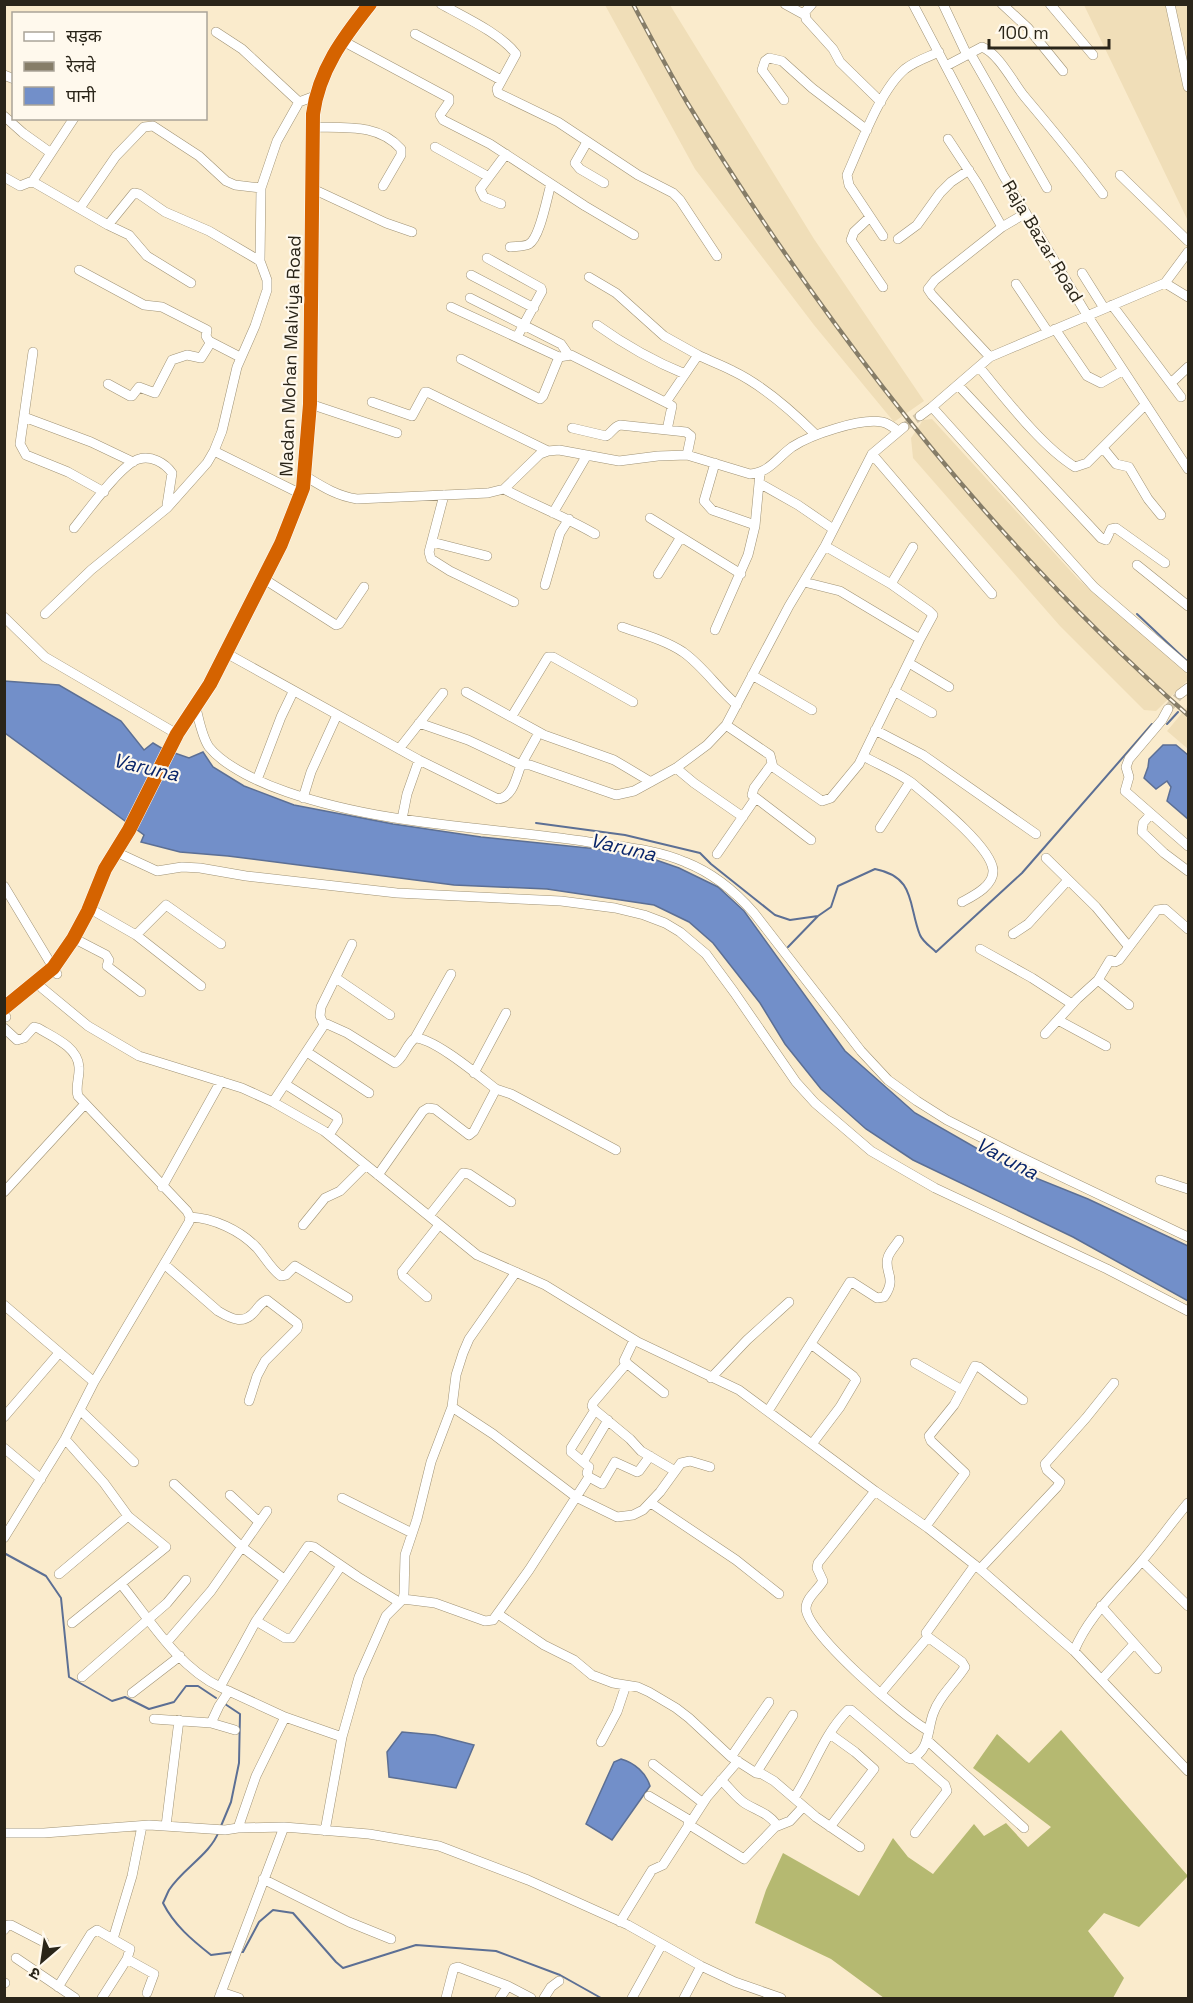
<svg xmlns="http://www.w3.org/2000/svg" width="1193" height="2003" font-family="'Space Grotesk','Noto Sans Devanagari',sans-serif">
<style>
.built{fill:#f0deb8}
.forest{fill:#b5b971}
.water{fill:#728fc9;stroke:#5c6f94;stroke-width:1.5}
.lines{fill:none;stroke-linecap:round;stroke-linejoin:round}
.stream{stroke:#5c6f94;stroke-width:2}
.minor-tunnel{stroke:#d0c3a8;stroke-width:9;stroke-dasharray:9 4.5;stroke-linecap:butt}
.minor-casing{stroke:#9f9275;stroke-width:10}
.highway-casing{stroke:#fff;stroke-width:15}
.minor{stroke:#fff;stroke-width:9}
.highway{stroke:#d56300;stroke-width:14}
.rail-casing{stroke:#867d68;stroke-width:4.5}
.rail{stroke:#fff9ed;stroke-width:2;stroke-dasharray:7;stroke-linecap:butt}
.labels{text-anchor:middle;dominant-baseline:central;stroke-width:4.5;stroke-linejoin:round;paint-order:stroke}
.street-label{font-size:18px;fill:#2a2519;stroke:#fff9ed}
.water-label{font-size:20px;font-style:italic;fill:#082469;stroke:#fff9ed}
</style>
<rect width="100%" height="100%" fill="#faebcc"/>
<path class="built" d="M605,5H670L814,239L924,401L894,422L814,325L695,169Z
M1084,5H1188V221Z
M932,419L1078,579L1186,672L1188,680L1156,711L1144,710L1060,626L913,458L911,438L923,420Z
M1188,706V749L1167,731Z"/>
<path class="forest" d="M1061,1730L1188,1876L1139,1927L1104,1913L1088,1931L1124,1978L1113,1998H884L831,1959L755,1923L766,1890L783,1853L859,1896L893,1838L908,1857L933,1874L974,1824L984,1836L1006,1823L1028,1847L1051,1827L973,1768L997,1734L1029,1763Z"/>
<path class="water" d="M4,681L59,685L121,721L144,750L153,743L163,749L189,758L203,752L213,767L244,786L294,805L393,824L481,837L636,853L679,868L718,887L744,911L845,1051L915,1113L1011,1168L1088,1199L1188,1246V1301L1073,1237L913,1160L866,1129L821,1089L785,1044L760,1003L713,943L689,922L654,905L547,889L454,885L228,856L180,852L141,842L144,835L5,733Z
M1163,745H1176L1188,755V819L1167,801L1171,787L1167,781L1156,789L1144,778L1148,767L1149,759Z
M402,1732L435,1735L474,1745L456,1788L389,1777L387,1752Z
M621,1759C635,1763 646,1773 650,1786L612,1840L586,1824L614,1762Z"/>
<g class="lines">
<path class="stream" d="M1137,614L1188,662
M1167,724L1178,712
M536,823L625,835L700,853L711,864L775,915L790,920L818,916
M788,947L818,916L831,907L838,886L875,869C916,877 908,905 920,935C923,942 931,947 936,952L1022,873L1152,724
M4,1553L46,1576L61,1598L69,1677L112,1701L125,1697L149,1709L174,1702L186,1686H198L216,1698
M221,1826L231,1802L239,1763L240,1714L225,1704
M219,1831C210,1855 183,1868 169,1890C167,1894 165,1899 163,1903C174,1925 192,1940 211,1955L234,1952
M240,1952H243L259,1922L273,1910L293,1913L336,1962L343,1968L416,1945L496,1951L560,1975L601,1998"/>
<path class="minor-tunnel" d="M904,427L920,416
M1168,709L1180,694"/>
<defs>
<path id="minor" d="M441,4C464,17 500,33 516,54L497,89L498,93L558,122L638,175L673,193L680,200L717,256
M785,4L805,15
M812,4L805,12L806,19L833,49L840,62L881,102
M913,4L1003,175L1087,315L1188,469
M943,4L967,55
M1002,4L1028,28L1063,71
M1050,4L1093,55
M1170,4L1188,87
M216,32L242,49L299,102
M415,34L501,80
M341,40L449,98V102L440,115L443,120L490,144L585,206L634,235
M970,53L1047,188
M946,66L982,47C998,53 1013,82 1024,96C1051,128 1078,161 1103,194
M4,75L14,79
M784,100L762,70L765,61L769,58L782,61L812,88L867,130
M4,116L23,133L51,153
M312,127C344,128 378,123 401,149V155L383,186
M948,139L977,183L1002,227
M587,142L575,163L580,169L604,183
M435,147L489,177
M1120,175L1188,241
M4,177L20,186L30,182L35,183L108,225L134,193L139,194L165,212L209,231L260,261
M32,182L74,118
M313,189L386,223L412,232
M501,204L484,197L480,189L506,154
M80,208L116,156L144,127L153,126L199,156L226,181L235,185L261,188
M870,217L854,232L851,240L883,287
M108,225L129,235L147,256L191,283
M883,236L849,185L847,175C861,144 880,90 905,69C915,61 928,57 939,52
M898,239L917,225L940,193L951,182L969,170
M510,247C515,246 524,247 529,244C540,238 547,197 551,184
M1188,252L1165,283L990,357L932,407L1094,587L1188,668
M487,258L541,288L542,291L517,337
M79,270L144,305L162,307L207,330L206,336L209,341L240,357
M1082,273L1104,308
M471,275L534,308
M589,277L616,293L664,336L698,355L666,402
M1165,283L1188,297
M1016,284L1048,332
M470,298L561,344L568,354
M1112,305L1181,397
M451,307L559,357L571,355L669,404L672,406L667,430
M597,325C625,345 653,361 685,374
M1055,329L1087,376L1101,383L1122,371
M33,352L20,444L26,455L68,472L104,492
M698,355C710,361 722,365 733,371C764,386 792,411 816,435
M990,357L932,295L928,289L935,280L1002,227L1026,213
M461,359L540,399L543,396L559,357
M979,367C1005,398 1041,446 1075,467L1087,463L1145,405
M1171,383L1188,367
M108,384L130,396H132L139,387L155,393L172,360L187,355L201,358L211,342
M958,385L1101,538L1106,540L1111,529L1116,528L1165,563
M372,402L412,416L425,392H427L548,451
M310,404L397,433
M920,416L932,407
M24,417L91,442L133,462
M572,428L606,436C612,433 613,427 620,425L686,432L691,436L687,455
M1103,448L1116,464L1129,467L1148,499L1161,515
M214,451L301,494
M872,454L992,594
M715,463L704,501L712,510L755,525
M305,476C323,487 337,496 357,499L488,493L504,489L540,454L548,451L559,450L619,461L658,456L687,455L750,474C769,473 778,457 792,447C810,435 860,418 882,422C888,423 893,427 898,431
M759,483L798,505L833,529
M504,489C534,505 566,517 595,534
M444,495L429,552L431,559L450,571L514,602
M553,513L587,455
M650,518L741,574
M74,528C87,512 121,464 139,459C151,455 165,463 172,473L167,505
M432,542L487,556
M825,546L891,584L913,547
M1137,565L1188,606
M658,574L681,537
M264,579L336,625L339,624L364,587
M891,584L929,611L933,615L920,639
M545,585L560,533L569,519
M45,614L91,570L167,508L207,463L214,451L222,431L237,367L255,326L267,290V280L260,261L261,188L277,141L299,102L315,96
M4,617L45,657L177,734
M622,627C642,634 665,640 683,652C703,666 718,689 737,705
M715,630L748,555L755,526L760,473
M226,653L419,760L498,799C513,797 516,778 521,765H530L616,795L634,791L676,768L707,745L726,725L789,606L825,546L872,454L904,427
M909,663L949,687
M752,675L812,710
M894,691L932,713
M466,692L544,735L614,760L651,782
M1180,694L1188,688
M196,708C199,720 202,737 209,747C225,767 263,784 287,792C382,825 485,827 583,841C617,847 653,848 685,862C713,873 734,890 754,913L861,1051L888,1080L917,1101L947,1120L1014,1154L1188,1237
M1168,709L1162,720L1129,759L1126,767L1129,777L1125,791L1188,846
M512,716L548,657H553L633,702
M419,723L468,740L521,765L536,738
M726,725L770,755L773,767L822,801L831,798L859,764L920,639L840,591L804,582
M875,730L923,755L1036,834
M399,749L443,693
M863,756C879,765 897,772 912,783C931,799 991,846 993,870C994,886 973,896 962,902
M771,765L754,788L752,795L811,840
M676,768L694,783L743,817
M257,780L281,717L293,692
M303,798L311,772L337,715
M1151,814L1143,823L1142,832L1164,853L1188,871
M402,819L407,794L419,760
M880,828L910,782
M116,852L157,871L182,867L200,868L246,876L397,893L561,901L615,908L644,915L665,923L680,932L706,954L734,992L796,1082L815,1103L871,1151L935,1188L1107,1269L1188,1311
M717,854L755,799
M1046,858L1096,907L1129,947
M4,886L57,974
M94,911L136,935L201,986
M1013,934L1028,924L1068,880
M136,935L166,905L221,944
M79,941L106,955L109,960L107,966L141,992
M980,949L1032,978L1072,1004
M336,978L390,1015
M1098,980L1129,1005
M42,988L88,1026L139,1056L242,1088L273,1102L324,1131L477,1255L545,1285L638,1342L739,1390L875,1491L928,1528L980,1569L1074,1651L1188,1771
M4,1015L6,1017
M1058,1020L1106,1046
M324,1025L320,1016L321,1007L352,944
M4,1028L17,1040L24,1038L34,1027L38,1028C53,1037 78,1047 79,1067C80,1077 75,1086 78,1096L187,1211L190,1217L189,1222L94,1382L65,1439L4,1538
M1045,1034L1077,999L1098,980L1110,960L1115,962L1119,960L1157,910L1165,909L1188,929
M415,1038L451,974
M307,1052L369,1093
M474,1073L506,1013
M285,1084L337,1117L338,1121L329,1135
M273,1102L324,1025L327,1024L347,1033L395,1063C404,1058 406,1045 415,1038C434,1038 479,1076 496,1089
M378,1175L423,1111L428,1108L435,1109L469,1135L474,1131L496,1089L511,1094L616,1150
M1160,1180L1188,1189
M162,1187L221,1081
M4,1192L84,1105
M429,1216L463,1173L469,1174L511,1202
M190,1217C213,1218 240,1230 257,1248C265,1257 271,1269 281,1276L286,1275L295,1266L348,1298
M303,1225L325,1198L340,1191L366,1165
M164,1264L218,1311C233,1320 244,1325 256,1310C260,1305 262,1302 267,1300L297,1323L298,1326L297,1329L265,1361L257,1376L249,1401
M427,1297L403,1276L402,1272L439,1225
M4,1305L94,1382
M634,1340L624,1361L664,1393
M811,1344L853,1376L856,1380L840,1407L812,1444
M915,1363L962,1390
M711,1378L747,1340L789,1302
M452,1407L493,1434L576,1497L617,1517L633,1515L643,1510L660,1492L681,1463L690,1461L710,1467
M80,1410L134,1462
M595,1410L592,1406L593,1403L627,1363
M768,1411L850,1282H852L877,1298L884,1297C898,1277 883,1272 888,1257C890,1251 896,1245 899,1240
M4,1417L59,1353
M65,1439L104,1483L128,1516L166,1547L72,1623
M4,1448L41,1479
M583,1462L608,1420
M589,1477L602,1484L615,1462L637,1472L639,1471L650,1456
M174,1484L242,1547L284,1579
M875,1491L818,1563L817,1568L823,1581C818,1590 806,1598 806,1608C806,1633 906,1719 929,1731
M230,1495L259,1522
M342,1498L412,1533
M651,1503L736,1560L779,1594
M926,1526L965,1473L931,1441L929,1436L954,1405L975,1366L979,1367L1023,1400
M1142,1561L1188,1606
M980,1569L1057,1487L1060,1482L1047,1470L1045,1464L1086,1418L1114,1383
M59,1574L128,1516
M121,1584C150,1620 177,1666 220,1687
M403,1599L435,1603L485,1621L493,1620L529,1570L589,1477L587,1473L589,1467L571,1452V1448L595,1410L630,1439L641,1451L675,1471
M1101,1606L1157,1669
M498,1614L544,1645L574,1660L592,1675L613,1683L638,1687L649,1692L676,1708L689,1718L731,1757L756,1773L762,1774L774,1781L816,1817L860,1847
M256,1621L285,1638H292L341,1566
M167,1642L211,1591L267,1511
M1074,1651C1089,1615 1117,1591 1141,1562C1158,1542 1172,1522 1188,1503
M82,1677L167,1603L186,1580
M1102,1679L1134,1644
M132,1693L180,1656
M881,1693L928,1637
M285,1717L220,1687L256,1621L308,1546L314,1547L358,1577L399,1602
M154,1719L211,1723L235,1730
M211,1723L219,1706L229,1691
M928,1741L1024,1828
M601,1742L617,1712L626,1685
M731,1757L769,1702
M914,1758L945,1785L947,1791L915,1833
M653,1764L703,1803
M756,1773L793,1715
M721,1780C729,1787 737,1799 746,1804C758,1811 768,1813 777,1825
M649,1796L691,1821
M794,1798C813,1770 823,1735 848,1710H851L908,1758L911,1759C930,1750 927,1731 933,1714C939,1696 955,1683 965,1667L962,1662L928,1637L926,1633L975,1565
M688,1824L744,1859L775,1827L790,1821L803,1807
M166,1826L179,1720
M830,1827L874,1769L855,1752L830,1734
M238,1828L256,1776L285,1717L342,1737L359,1677L386,1616L403,1599L404,1594L405,1555L417,1519L431,1462L452,1407L456,1375L463,1353L469,1339L516,1272
M325,1831L342,1737
M4,1833H44L149,1825L225,1830L238,1828L284,1827L369,1834L439,1846L528,1880L628,1925L701,1966L735,1982L781,1998
M263,1879L349,1922L391,1939
M620,1922L652,1870L663,1865L707,1797L738,1761
M4,1930L8,1925H11L44,1942
M113,1939L132,1876L142,1826
M16,1958L75,1998
M127,1959L154,1974L147,1993
M4,1983H5
M58,1987L91,1934L97,1930L130,1949L127,1959L102,1998
M221,1992L239,1998
M219,1998L284,1827
M446,1998L453,1971L454,1968L458,1967L508,1986L531,1998
M500,1998L508,1986
M544,1998L551,1987L559,1981
M632,1998L662,1944
M684,1998L701,1966"/>
<path id="highway" d="M4,1008L53,968L73,939L88,911L105,869L129,830L177,734L210,684L281,544L303,488L310,404L313,114C319,70 343,38 370,4"/>
</defs>
<use href="#minor" class="minor-casing"/>
<use href="#highway" class="highway-casing"/>
<use href="#minor" class="minor"/>
<use href="#highway" class="highway"/>
<defs>
<path id="rail" d="M633,4C651,38 669,72 688,104C826,329 990,541 1188,715"/>
</defs>
<use href="#rail" class="rail-casing"/>
<use href="#rail" class="rail"/>
</g>
<g class="labels">
<g class="street-label">
<text transform="translate(1043 241) rotate(59)">Raja Bazar Road</text>
<text transform="translate(290 356) rotate(-88)">Madan Mohan Malviya Road</text>
</g>
<g class="water-label">
<text transform="translate(146 767) rotate(13)">Varuna</text>
<text transform="translate(623 847) rotate(13)">Varuna</text>
<text transform="translate(1007 1158) rotate(28)">Varuna</text>
</g>
</g>
<rect width="1193" height="2003" fill="none" stroke="#2a2519" stroke-width="12"/>
<rect x="12" y="12" width="195" height="108" fill="#fff9ed" stroke="#aaa498" stroke-width="1.5"/>
<rect x="24" y="32" width="30" height="9" fill="#ffffff" stroke="#aaa498" stroke-width="1.5"/>
<text x="66" y="42" font-size="18" fill="#2a2519">सड़क</text>
<rect x="24" y="62" width="30" height="9" fill="#867d68" stroke="#aaa498" stroke-width="1.5"/>
<text x="66" y="72" font-size="18" fill="#2a2519">रेलवे</text>
<rect x="24" y="87" width="30" height="18" fill="#728fc9" stroke="#aaa498" stroke-width="1.5"/>
<text x="66" y="102" font-size="18" fill="#2a2519">पानी</text>
<g transform="translate(42 1961) rotate(209)" stroke="#fff9ed" stroke-width="4.5" paint-order="stroke">
<path d="M0-4.5L10 22L0 15L-10 22Z" fill="#2a2519"/>
<text y="-9" font-size="16" font-weight="bold" text-anchor="middle" fill="#2a2519">उ</text>
</g>
<path d="M989 39v9h120v-9" fill="none" stroke="#2a2519" stroke-width="3"/>
<text x="998" y="39" font-size="18" fill="#2a2519" stroke="#fff9ed" stroke-width="4.5" paint-order="stroke">100 m</text>
</svg>
